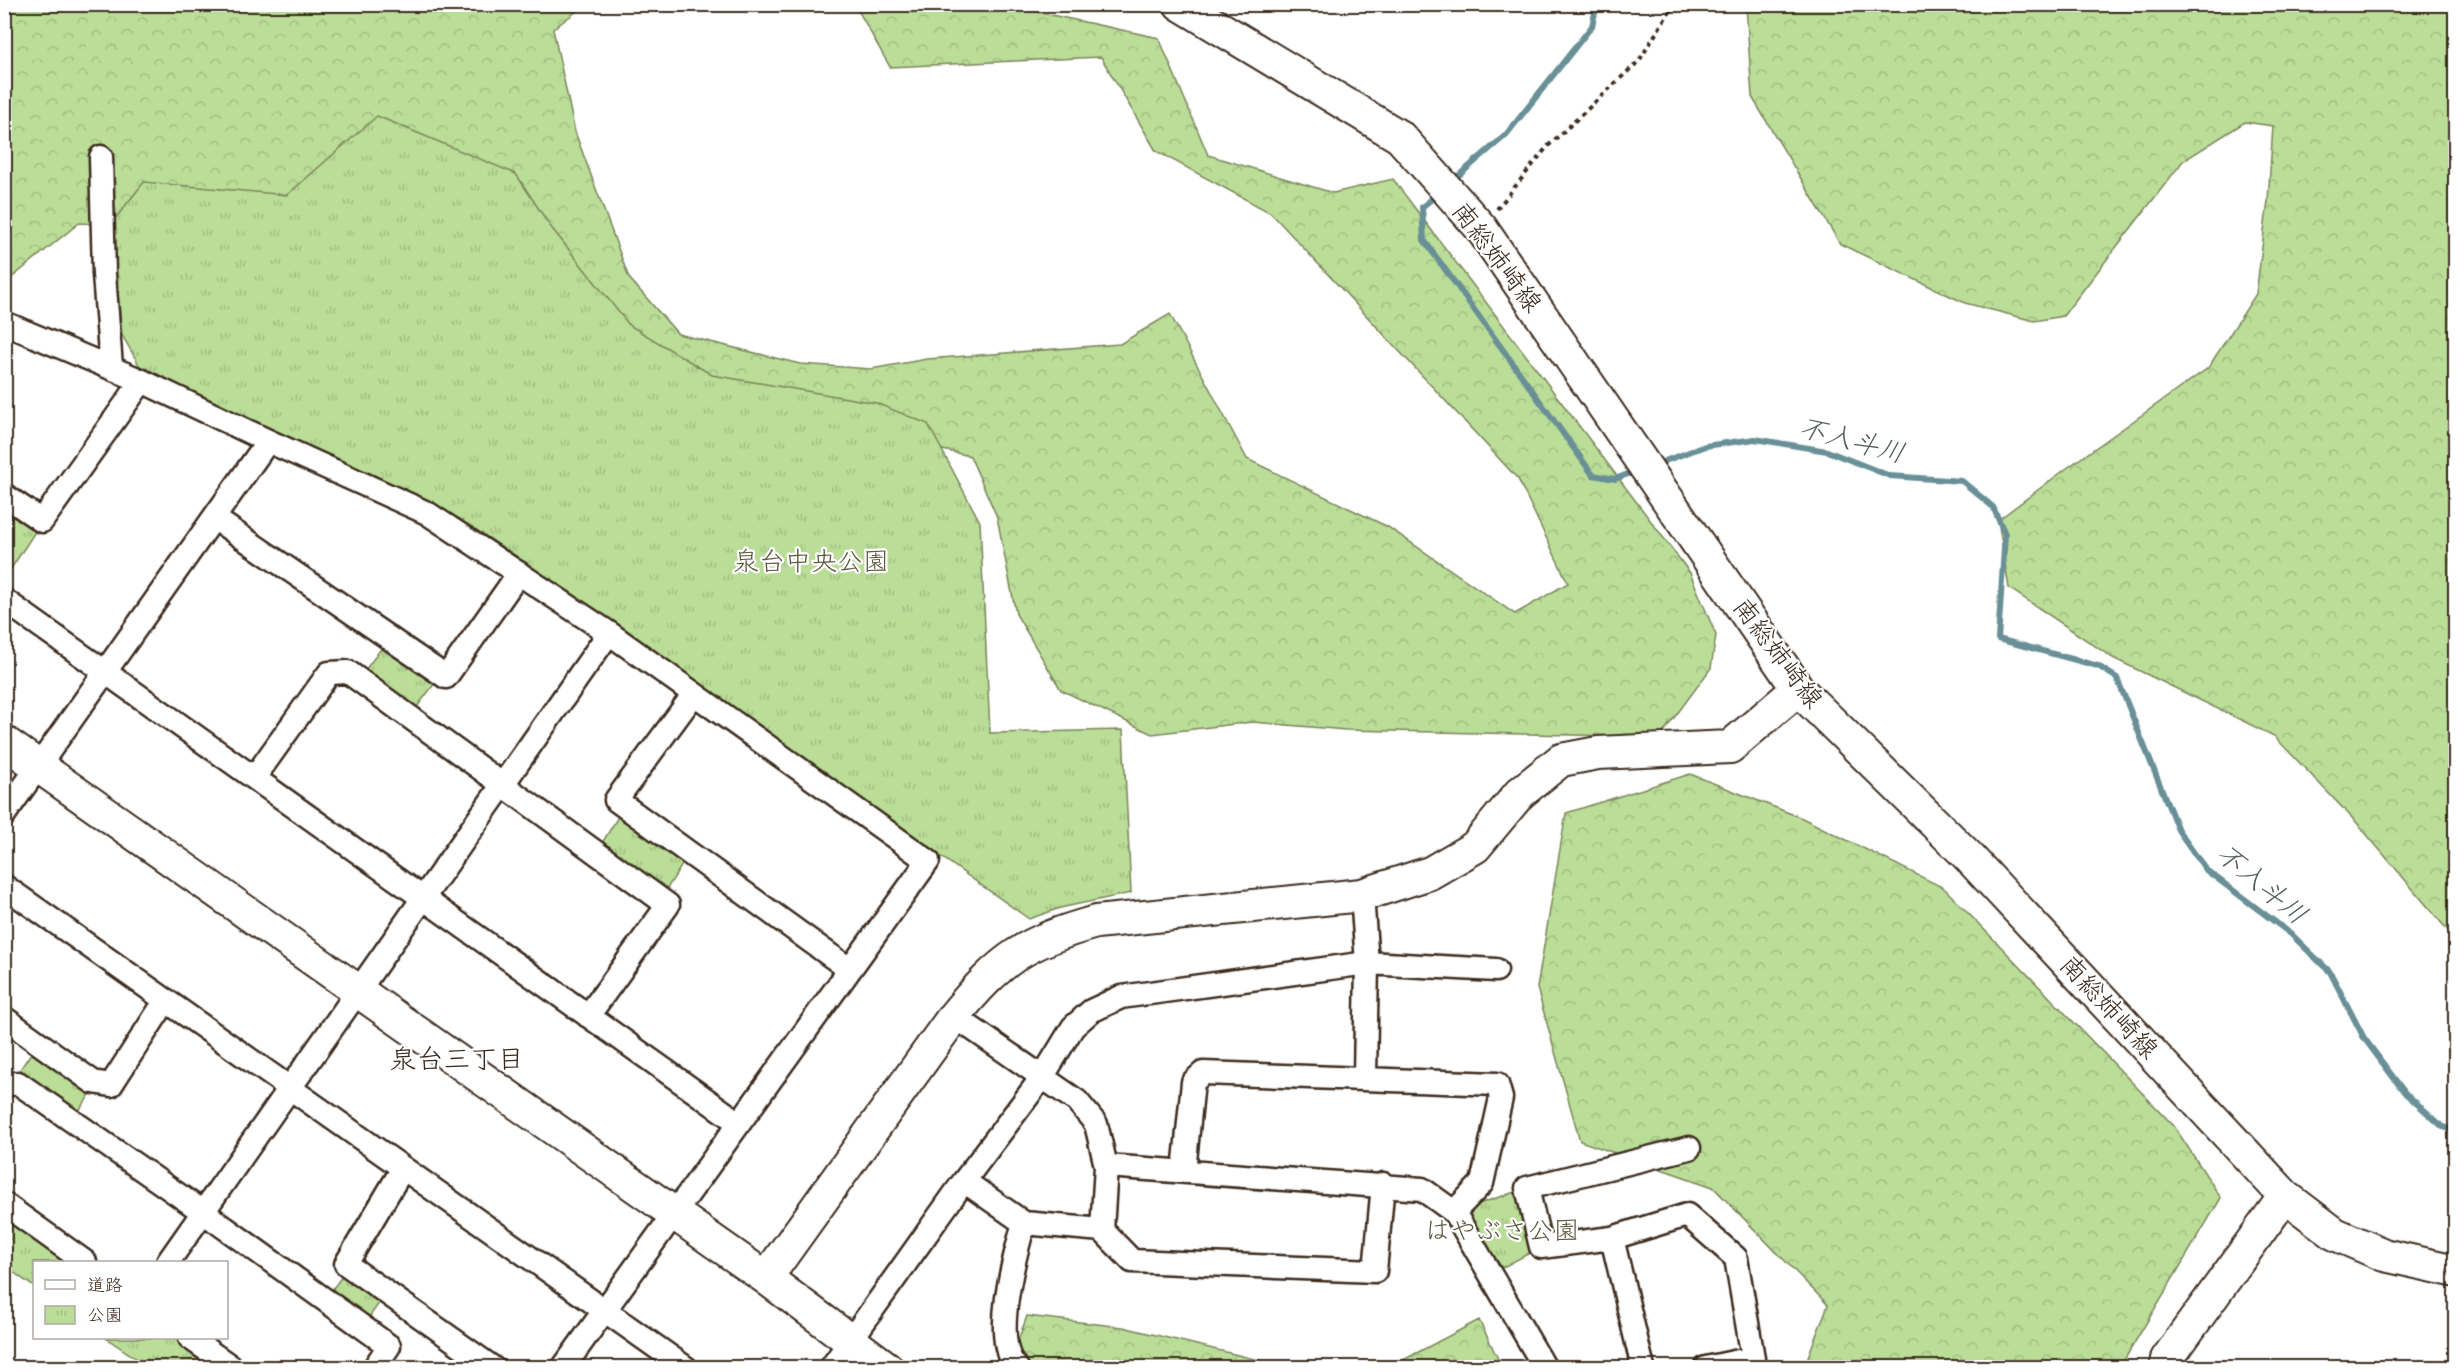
<svg xmlns="http://www.w3.org/2000/svg" width="2460" height="1372" font-family="Caveat,'Klee One',sans-serif">
<style>
.forest{fill:url(#forest-crowns);stroke:#7a845a;stroke-width:1.5}
.park{fill:url(#park-tufts);stroke:#7a845a;stroke-width:1.5}
.lines{fill:none;stroke-linecap:round;stroke-linejoin:round}
.stream{stroke:#698f97;stroke-width:6}
.street-casing{stroke:#3b2a1e;stroke-width:27}
.secondary-casing{stroke:#3b2a1e;stroke-width:36}
.path{stroke:#3b2a1e;stroke-width:4;stroke-dasharray:4.5 4.5;stroke-linecap:butt}
.street{stroke:#fff;stroke-width:22}
.secondary{stroke:#fff;stroke-width:32}
.labels{text-anchor:middle;dominant-baseline:central;stroke-width:4.5;stroke-linejoin:round;paint-order:stroke}
.street-label{font-size:26px;fill:#3b2a1e;stroke:#fff}
.park-label{font-size:26px;fill:#5b573c;stroke:#fff}
.water-label{font-size:27px;font-style:italic;fill:#525c5b;stroke:#fff}
.neighbourhood-label{font-size:27px;fill:#3b2a1e;stroke:#fff}
</style>
<defs>
<pattern id="forest-crowns" width="20" height="18" patternUnits="userSpaceOnUse" patternTransform="scale(1.5)"><rect width="20" height="18" fill="#badd97"/><path d="M2 6a3 3 0 1 1 6 0M12 15a3 3 0 1 1 6 0" fill="none" stroke="#a1be82"/></pattern>
<pattern id="park-tufts" width="24" height="20" patternUnits="userSpaceOnUse" patternTransform="scale(1.5)"><rect width="24" height="20" fill="#badd97"/><path d="M3 7l-1-3M5 7V3M7 7l1-3M15 17l-1-3M17 17v-4M19 17l1-3" fill="none" stroke="#a1be82"/></pattern>
</defs>
<rect width="100%" height="100%" fill="#fff"/>
<filter id="ink" filterUnits="userSpaceOnUse"><feTurbulence type="fractalNoise" baseFrequency=".0167" numOctaves="2"/><feDisplacementMap in="SourceGraphic" scale="12" xChannelSelector="R" yChannelSelector="G"/><feConvolveMatrix kernelMatrix="1 2 1 2 8 2 1 2 1" color-interpolation-filters="sRGB"/></filter>
<g filter="url(#ink)">
<path class="forest" d="M5,5H585L553,29L575,132L629,278L678,334L800,364L871,369L927,359L1120,344L1170,314L1247,459L1388,527L1515,614L1568,583L1518,479L1271,213L1156,151L1101,57L890,67L855,5H1018L1028,10L1159,38L1208,155L1333,193L1393,179L1690,573L1716,635L1711,668L1660,737L1346,730L1252,722L1152,734L1061,690L1016,614L997,517L970,456L861,432L276,234L79,223L10,279L5,276Z
M1746,5H2455V939L2357,823L2274,736L2113,658L2009,588L1998,520L2067,468L2208,368L2256,294L2268,201L2273,126L2245,122L2183,161L2063,316L2034,321L1965,303L1840,244L1752,97Z
M1690,774L1802,818L1944,888L2174,1126L2221,1198L2120,1367H1804L1828,1305L1713,1187L1580,1141L1537,988L1566,813Z
M1027,1316L1123,1327L1287,1367L1008,1368Z
M1479,1320L1502,1367H1390Z"/>
<path class="park" d="M377,116L516,174L550,226L629,325L712,375L876,403L928,424L980,522L990,733L1123,730L1131,893L1060,908L1029,919L516,556L458,518L370,473L146,377L122,335L111,224L144,182L287,195Z
M4,497L42,521L5,578Z
M383,646L435,683L414,711L362,674Z
M619,815L684,862L666,890L602,843Z
M35,1047L94,1089L76,1115L17,1074Z
M1527,1188L1541,1247L1490,1274L1454,1212Z
M4,1213L75,1262H34V1287L5,1266Z
M347,1269L385,1295L367,1320L329,1294Z
M106,1338H181L224,1367H149Z"/>
<g class="lines">
<path class="stream" d="M1451,182L1506,135L1592,26L1597,4
M1439,193L1422,207L1424,240L1593,475L1615,479L1636,471
M1654,465L1705,446L1755,439L1827,451L1890,476L1962,481L1993,507L2005,534L1998,639L2098,666L2117,678L2178,830L2206,870L2291,934L2330,972L2364,1038L2405,1093L2443,1127L2456,1131"/>
<defs>
<path id="street" d="M101,157L104,274L111,367
M4,323L142,381L268,441L427,513L609,633L928,861L563,1368
M4,495L42,521L142,381
M214,518L446,677L519,573
M4,600L739,1123
M694,694L616,800L849,969
M254,778L329,673L348,672L668,905L588,1016
M4,815L268,441
M4,886L686,1368
M1362,895L1367,963L1365,1077
M954,1016L1077,1101L1096,1124L1106,1166L1102,1230
M4,1018L93,1082L111,1085L166,1000
M4,1085L18,1083L203,1212L389,1346L374,1368
M1689,1148L1527,1188L1541,1247L1612,1238L1687,1215L1736,1258L1753,1358L1706,1368
M1106,1166L1422,1189L1454,1212L1545,1368
M403,1168L346,1264L493,1368
M1184,1171L1193,1082L1203,1073L1497,1084L1501,1098L1482,1183L1454,1212
M964,1181L1024,1223L1102,1230L1132,1261L1375,1271L1383,1184
M4,1204L85,1262
M1612,1238L1643,1368
M168,1262L609,633
M190,1338L233,1368
M831,1368L964,1181L1043,1076L1073,1027L1091,1011L1121,997L1367,963L1496,970
M1017,1368C990,1342 1015,1255 1024,1223"/>
<path id="secondary" d="M1180,4L1400,137L1481,228L1798,689L1968,856L2285,1196L2335,1234L2384,1255L2456,1271
M4,742L766,1278L887,1368
M766,1278L954,1016C1001,959 1024,942 1096,922L1362,895L1430,873L1475,847L1520,793L1561,760L1598,753L1730,747L1798,689
M2166,1368L2167,1359L2285,1196"/>
</defs>
<use href="#street" class="street-casing"/>
<use href="#secondary" class="secondary-casing"/>
<path class="path" d="M1497,209L1548,146L1639,61L1674,4"/>
<use href="#street" class="street"/>
<use href="#secondary" class="secondary"/>
</g>
</g>
<g class="labels">
<g class="street-label">
<text transform="translate(1497 257) rotate(53)">南総姉崎線</text>
<text transform="translate(1778 653) rotate(53)">南総姉崎線</text>
<text transform="translate(2109 1007) rotate(47)">南総姉崎線</text>
</g>
<g class="park-label">
<text x="811" y="561">泉台中央公園</text>
<text x="1502" y="1230">はやぶさ公園</text>
</g>
<g class="water-label">
<text transform="translate(1852 440) rotate(15)">不入斗川</text>
<text transform="translate(2262 884) rotate(40)">不入斗川</text>
</g>
<g class="neighbourhood-label">
<text x="457" y="1059">泉台三丁目</text>
</g>
</g>
<rect width="2460" height="1372" fill="none" stroke="#fff" stroke-width="24"/>
<rect x="12" y="12" width="2436" height="1348" fill="none" stroke="#3b2a1e" stroke-width="2" filter="url(#ink)"/>
<rect x="33" y="1261" width="195" height="78" fill="#ffffff" stroke="#b1aaa5" stroke-width="1.5"/>
<rect x="45" y="1280" width="30" height="9" fill="#ffffff" stroke="#b1aaa5" stroke-width="1.5"/>
<text x="87" y="1291" font-size="18" fill="#3b2a1e">道路</text>
<rect x="45" y="1306" width="30" height="18" fill="url(#park-tufts)" stroke="#b1aaa5" stroke-width="1.5"/>
<text x="87" y="1321" font-size="18" fill="#3b2a1e">公園</text>
</svg>
